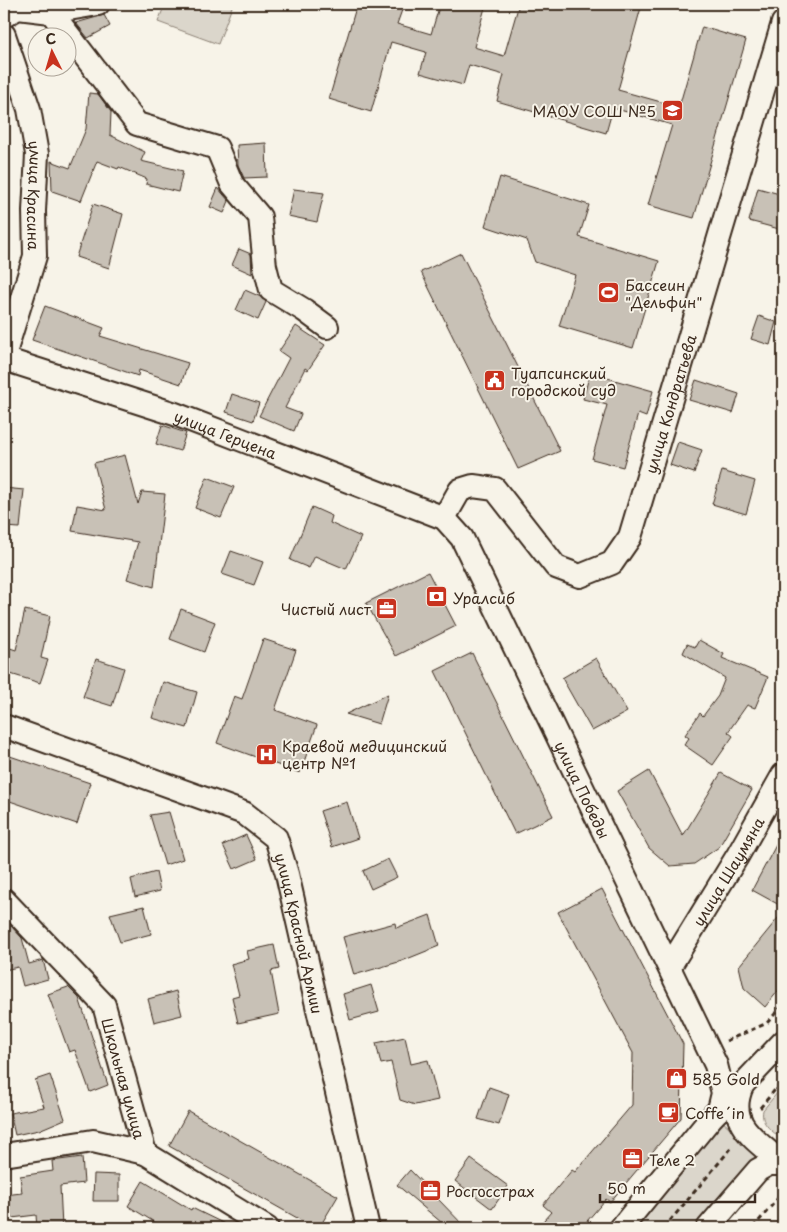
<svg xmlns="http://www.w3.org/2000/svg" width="787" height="1232" font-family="'Playpen Sans',sans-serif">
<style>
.green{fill:#dbd6cb;stroke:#8b8074}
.building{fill:#c8c1b6;stroke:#3b2a1e}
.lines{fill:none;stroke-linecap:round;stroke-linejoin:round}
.minor-casing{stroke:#3b2a1e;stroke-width:26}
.path{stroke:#3b2a1e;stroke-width:3;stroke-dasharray:5 4;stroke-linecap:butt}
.minor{stroke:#f7f3e8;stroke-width:22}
.labels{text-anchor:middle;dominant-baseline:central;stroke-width:4;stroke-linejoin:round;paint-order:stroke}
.poi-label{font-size:15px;fill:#3b2a1e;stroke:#f7f3e8;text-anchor:start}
.street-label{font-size:15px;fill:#3b2a1e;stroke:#f7f3e8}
</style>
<rect width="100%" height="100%" fill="#f7f3e8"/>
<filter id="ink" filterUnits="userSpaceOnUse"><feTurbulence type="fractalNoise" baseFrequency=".02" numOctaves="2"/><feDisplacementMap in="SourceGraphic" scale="10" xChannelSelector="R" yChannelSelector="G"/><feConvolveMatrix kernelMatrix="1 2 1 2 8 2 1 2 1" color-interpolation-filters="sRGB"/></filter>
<g filter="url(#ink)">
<path class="green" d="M165,4H233L218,44L158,22Z
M783,1086V1140C773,1131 760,1125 763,1110Z
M720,1119L762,1157L699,1228H630Z"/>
<path class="building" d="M357,4H381L402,10L397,24L431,34L440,4H486L474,47L504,56L519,4H642L618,90L679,107L702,27L746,40L694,218L648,205L672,125L613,108L606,133L497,101L504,75L469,65L463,85L420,73L426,52L391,42L371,112L329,99Z
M104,15L110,26L88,38L76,23Z
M89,93L98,94L111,112L110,135L145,152L141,161L183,171L178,192L146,184L147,179L119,167L118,169L97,161L81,201L52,191L51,161L70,168L86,129Z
M266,143L267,177L244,178L238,165L237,145Z
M500,177L589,205L579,237L659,261L633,348L559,326L575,275L535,262L527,240L485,226Z
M218,188L229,201L224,213L210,207Z
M758,188L783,195V230L749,221Z
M294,189L324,193L317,222L288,216Z
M93,204L123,214L109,268L76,257Z
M239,249L251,254L252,274L232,265Z
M461,253L560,451L518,469L421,272Z
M245,290L261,297L266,302L258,320L236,310Z
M45,306L104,328L100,336L188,363L181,384L139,370L138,376L32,340Z
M759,316L776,322L770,345L751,339Z
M296,326L325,345L308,370L305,368L285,408L301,414L294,431L259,416L289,358L279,351Z
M590,373L653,391L646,417L638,414L623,467L592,459L607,405L583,399Z
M696,380L739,394L733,413L689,400Z
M232,394L259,403L253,421L226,412Z
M162,425L186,433L180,451L156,444Z
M678,442L702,450L694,473L670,465Z
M125,455L138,504L142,492L165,494L154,587L127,579L138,542L72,531L77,505L106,510L94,463Z
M722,471L755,481L746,514L712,504Z
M207,477L234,487L221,518L195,508Z
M4,488L24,490L20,528L4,527Z
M312,507L332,516L330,523L361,537L346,569L315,556L309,568L290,560Z
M231,551L263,562L254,585L222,574Z
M428,572L456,626L396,656L366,603Z
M181,609L215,622L204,652L170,639Z
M25,610L50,616L41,658L48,660L40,683L4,672V646L16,650Z
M263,639L296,650L275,710L317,725L300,773L217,743L234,696L242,699Z
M699,640L724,654L722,658L768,677L755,708L747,705L728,732L733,736L713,765L684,745L689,738L685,735L700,713L703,716L718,696L725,678L683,653L687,644L695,647Z
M472,653L553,816L515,834L435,671Z
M596,658L627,712L592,731L562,678Z
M96,659L124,668L112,706L83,697Z
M163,682L197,692L187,728L152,718Z
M388,694L379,724L346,714Z
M4,754L90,783L77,824L4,799Z
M649,771L683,836L721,773L752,790L719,847L694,864L670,866L649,848L617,791Z
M347,802L358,838L332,847L320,811Z
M169,812L183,859L165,865L150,815Z
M783,832V907L752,890Z
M246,835L257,859L234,869L223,845Z
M388,859L397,877L371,889L363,871Z
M156,872L160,891L135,897L131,879Z
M602,889L683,1044L681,1118L610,1202L606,1199L581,1228H537L551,1212L543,1205L572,1170L575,1172L632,1105L633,1053L558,912Z
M144,906L151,934L120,942L110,914Z
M783,912V985L765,1007L744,988L739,966Z
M430,915L439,946L402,961L354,975L343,937L395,923L396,928Z
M11,926L22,938L29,964L43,960L48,979L23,986L18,967L4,970V928Z
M274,945L279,969L271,971L279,1014L238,1023L232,997L239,995L231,964L249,959L247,951Z
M371,985L379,1012L350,1020L343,994Z
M68,987L79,998L108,1085L90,1092L75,1050L69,1052L48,994Z
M176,991L182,1015L154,1022L148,999Z
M405,1037L411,1064L428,1060L438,1100L415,1105L400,1100L391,1062L381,1064L376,1043Z
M50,1075L65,1119L39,1130L15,1135L10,1113L44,1107L35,1080Z
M489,1087L509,1094L499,1125L478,1119Z
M188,1111L338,1196L319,1228H315L169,1146Z
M82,1157L84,1183L60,1186L62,1228H37L36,1215L4,1219V1195L22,1193L20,1176L53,1171L52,1161Z
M471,1159L508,1186L492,1209L455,1181Z
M410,1170L466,1228H448L397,1185Z
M94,1174L119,1175V1201H93Z
M143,1181L191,1210L192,1208L233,1228H164L128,1206Z"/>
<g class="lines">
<defs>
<g id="minor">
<path d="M51,12L137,124L217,148L232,184L260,217L265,266L271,290L304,310L327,327"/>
<path d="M4,16L18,8L51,12L98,4"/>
<path id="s1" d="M4,35L29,109L37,154L34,211L35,256L4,356"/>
<path id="s2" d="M4,359L175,414L444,518L462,538L716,1065L723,1093L719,1110"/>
<path id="s3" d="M444,518L460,490L473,486L495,489L556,567L580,576L612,563L630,537L783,23"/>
<path id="s4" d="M4,726L244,813L276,838L287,874L368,1228"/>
<path id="s5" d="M4,900L104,1005L145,1153L267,1228"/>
<path id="s6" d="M670,966L738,855L783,775"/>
<path d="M742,1086C725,1125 757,1140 783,1164"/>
<path d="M4,1155L93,1141L145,1153"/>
<path d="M621,1228L711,1118L783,1042"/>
<path d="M708,1228L758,1170L769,1164H783"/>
</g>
</defs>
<use href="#minor" class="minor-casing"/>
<path class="path" d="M726,1041L767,1023L783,1005
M776,1088L783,1094
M760,1108L783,1080
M664,1228L733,1146
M753,1228L783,1192"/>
<use href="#minor" class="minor"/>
</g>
</g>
<defs>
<symbol id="school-square" viewBox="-11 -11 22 22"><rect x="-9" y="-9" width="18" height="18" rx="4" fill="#c8321e" stroke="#f7f3e8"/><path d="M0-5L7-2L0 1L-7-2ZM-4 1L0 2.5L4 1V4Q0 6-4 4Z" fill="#fff"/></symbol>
<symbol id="stadium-square" viewBox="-11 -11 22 22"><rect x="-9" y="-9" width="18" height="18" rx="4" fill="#c8321e" stroke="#f7f3e8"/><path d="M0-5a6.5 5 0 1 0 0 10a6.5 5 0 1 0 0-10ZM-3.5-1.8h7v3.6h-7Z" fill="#fff"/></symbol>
<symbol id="civic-square" viewBox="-11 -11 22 22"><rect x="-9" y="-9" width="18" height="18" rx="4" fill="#c8321e" stroke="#f7f3e8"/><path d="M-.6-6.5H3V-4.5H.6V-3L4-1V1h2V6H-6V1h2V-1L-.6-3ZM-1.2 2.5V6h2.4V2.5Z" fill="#fff"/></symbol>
<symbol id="bank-square" viewBox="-11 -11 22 22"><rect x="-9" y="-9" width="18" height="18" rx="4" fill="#c8321e" stroke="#f7f3e8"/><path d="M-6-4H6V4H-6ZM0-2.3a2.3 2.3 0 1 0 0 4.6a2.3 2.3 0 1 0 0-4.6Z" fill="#fff"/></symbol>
<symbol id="office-square" viewBox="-11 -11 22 22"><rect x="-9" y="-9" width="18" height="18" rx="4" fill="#c8321e" stroke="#f7f3e8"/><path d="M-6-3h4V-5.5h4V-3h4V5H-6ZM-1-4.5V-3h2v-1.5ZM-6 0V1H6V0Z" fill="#fff"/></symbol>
<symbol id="hospital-square" viewBox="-11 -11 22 22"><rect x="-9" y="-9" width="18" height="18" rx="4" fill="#c8321e" stroke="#f7f3e8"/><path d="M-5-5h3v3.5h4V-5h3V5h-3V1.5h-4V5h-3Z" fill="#fff"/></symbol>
<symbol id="shop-square" viewBox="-11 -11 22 22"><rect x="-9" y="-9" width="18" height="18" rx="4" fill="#c8321e" stroke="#f7f3e8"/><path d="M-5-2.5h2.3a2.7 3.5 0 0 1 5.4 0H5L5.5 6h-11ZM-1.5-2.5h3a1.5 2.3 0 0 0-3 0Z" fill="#fff"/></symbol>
<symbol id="cafe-square" viewBox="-11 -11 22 22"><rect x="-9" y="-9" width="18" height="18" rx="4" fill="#c8321e" stroke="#f7f3e8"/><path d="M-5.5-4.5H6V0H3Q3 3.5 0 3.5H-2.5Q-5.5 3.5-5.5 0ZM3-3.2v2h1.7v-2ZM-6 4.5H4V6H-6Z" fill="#fff"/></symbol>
</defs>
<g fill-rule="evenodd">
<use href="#school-square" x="660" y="98" width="25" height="25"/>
<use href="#stadium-square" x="596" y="280" width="25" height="25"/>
<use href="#civic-square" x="482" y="368" width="25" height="25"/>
<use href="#bank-square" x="424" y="584" width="25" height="25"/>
<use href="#office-square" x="374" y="596" width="25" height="25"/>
<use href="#hospital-square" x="254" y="742" width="25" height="25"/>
<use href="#shop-square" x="664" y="1066" width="25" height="25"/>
<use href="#cafe-square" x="656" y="1100" width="25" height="25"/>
<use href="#office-square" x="620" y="1146" width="25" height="25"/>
<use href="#office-square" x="418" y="1178" width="25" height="25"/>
</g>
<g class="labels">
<g class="poi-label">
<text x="656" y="110" text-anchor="end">МАОУ СОШ №5</text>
<text x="625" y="284">Бассеин<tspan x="625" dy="17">"Дельфин"</tspan></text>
<text x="511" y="372">Туапсинский<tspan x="511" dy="17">городской суд</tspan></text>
<text x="453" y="597">Уралсиб</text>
<text x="371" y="608" text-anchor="end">Чистый лист</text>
<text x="282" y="745">Краевой медицинский<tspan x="282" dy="17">центр №1</tspan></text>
<text x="692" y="1078">585 Gold</text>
<text x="685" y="1112">Coffe´in</text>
<text x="649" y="1159">Теле 2</text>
<text x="446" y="1190">Росгосстрах</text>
</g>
<g class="street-label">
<text stroke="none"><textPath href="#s1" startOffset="165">улица Красина</textPath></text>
<text stroke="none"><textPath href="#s3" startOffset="398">улица Кондратьева</textPath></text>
<text stroke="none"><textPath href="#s2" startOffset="234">улица Герцена</textPath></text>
<text stroke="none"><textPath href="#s2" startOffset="774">улица Победы</textPath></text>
<text stroke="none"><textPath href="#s6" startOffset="111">улица Шаумяна</textPath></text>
<text stroke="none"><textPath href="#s4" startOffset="394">улица Красной Армии</textPath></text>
<text stroke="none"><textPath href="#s5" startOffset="221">Школьная улица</textPath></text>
</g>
</g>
<rect width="787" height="1232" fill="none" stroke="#f7f3e8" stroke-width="20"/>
<rect x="10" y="10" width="767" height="1212" fill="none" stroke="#3b2a1e" stroke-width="2" filter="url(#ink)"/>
<g transform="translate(52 52) rotate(355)"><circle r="24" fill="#f7f3e8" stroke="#aca397"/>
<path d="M0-4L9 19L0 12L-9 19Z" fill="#c8321e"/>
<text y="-8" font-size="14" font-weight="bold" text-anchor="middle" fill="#3b2a1e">С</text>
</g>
<path d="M600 1194v8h155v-8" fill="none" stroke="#3b2a1e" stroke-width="2.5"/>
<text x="607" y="1194" font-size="15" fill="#3b2a1e" stroke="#f7f3e8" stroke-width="4" paint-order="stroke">50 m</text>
</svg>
